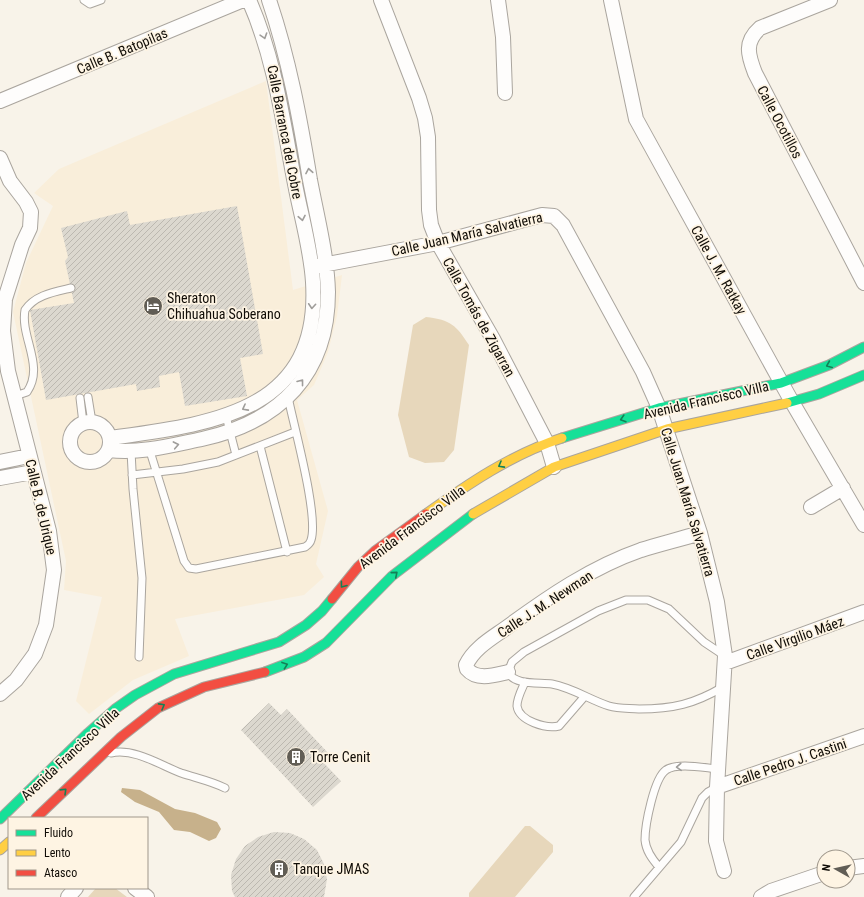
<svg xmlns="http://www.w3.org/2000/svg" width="864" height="897" font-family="'Roboto Condensed',sans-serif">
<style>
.built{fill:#f9eeda}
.park{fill:#e7d7bb}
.water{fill:#c7b18b}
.building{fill:url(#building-hatch)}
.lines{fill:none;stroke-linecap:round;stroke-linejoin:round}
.lane-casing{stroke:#aaa59e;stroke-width:9}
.street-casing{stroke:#aaa59e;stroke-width:16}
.fast-casing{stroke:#aaa59e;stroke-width:11}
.slow-casing{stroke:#aaa59e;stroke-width:11}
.jam-casing{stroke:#aaa59e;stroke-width:11}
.lane{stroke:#fefdfc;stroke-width:7}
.street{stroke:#fefdfc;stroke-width:14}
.fast{stroke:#16e098;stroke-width:9}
.slow{stroke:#ffcf43;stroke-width:9}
.jam{stroke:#f24e42;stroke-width:9}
.oneway{stroke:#9f9d9a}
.oneway2{stroke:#138156}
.labels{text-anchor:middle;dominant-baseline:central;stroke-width:3.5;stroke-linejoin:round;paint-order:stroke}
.street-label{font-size:14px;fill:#100c06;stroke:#fef4e3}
.poi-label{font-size:14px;fill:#100c06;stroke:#fef4e3;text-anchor:start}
</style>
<defs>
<pattern id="building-hatch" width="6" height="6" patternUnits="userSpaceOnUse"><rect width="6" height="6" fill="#dcd8cf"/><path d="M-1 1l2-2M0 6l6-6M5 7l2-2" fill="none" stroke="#bcb8b0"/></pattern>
</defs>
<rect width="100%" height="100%" fill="#f8f3e9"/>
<path class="built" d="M266,81L293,290L342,275L337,316L328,352L314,385L297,400L328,511L316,564L324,577L304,595L175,619L189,656L133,680L89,714L76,701L102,597L64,590L66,561L13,312L26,263L53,206L34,193L59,169Z"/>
<path class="park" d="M426,317C451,320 456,325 469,345L454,450L444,462L425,463L409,457L398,415L413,325Z
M525,826H530L553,845V852L515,897H469V893Z
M96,888H115L127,897H88Z"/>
<path class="water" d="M122,788L140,790L175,809L195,813L217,822L221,829L216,838L209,841L190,832L174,830L159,812L135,802L121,792Z"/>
<path class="building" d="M237,206L263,354L240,358L247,396L185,406L179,372L159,376L160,387L137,391L136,384L46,400L30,310L74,303L65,261L68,257L61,228L127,211L130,225Z
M269,703L281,715L287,709L329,754L322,761L341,781L313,807L241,730Z
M274,832L290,833L304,839L317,850L324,864L327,879L324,897H235L232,891L231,875L236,859L245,846L258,837Z"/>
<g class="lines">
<defs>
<path id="lane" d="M84,0L90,4L101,0
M15,396L27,392C45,366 20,337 25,310C35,295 54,292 71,288
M88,397L92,422
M80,398L83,423
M226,416L236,455
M260,446L287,552
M149,448L184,561L189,568L196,569L305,547C308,545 310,544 311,540C319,516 294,427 288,397
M131,451L133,489L142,578L139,657
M132,475L183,469L218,462L295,432
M525,682C522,689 517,698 517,706C519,721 546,729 559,726L585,696
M723,687C694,704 673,709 639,709C630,708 619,709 609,706C590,700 573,688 552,684C540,682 514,686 508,672L512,662L524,652L598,611L626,600H648L669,609L704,642L725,656
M111,753C135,748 160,765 181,773C196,778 211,781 225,788
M659,867C652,859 646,851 645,840C645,825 654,778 666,770C677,762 705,768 718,769
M634,897L681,842L702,798L708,792L717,787"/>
<path id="street" d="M381,0L419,98L425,118L428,137L429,210L431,225L438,243L493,339L547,443L554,467
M498,0L503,37L505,93
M611,0L636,119L792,402L864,525
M830,0L760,28C744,42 748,55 755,73L864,283
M0,101L243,0
M0,158L10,181L26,202L31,212L30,228L22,245L5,299L3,331L8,371L49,531L54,570L46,625L35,654L16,680L0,694
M312,267L438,243L542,215L554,216L563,225L643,372L659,408L700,533L717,602L725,656L717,787L716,841L724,871
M70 442a20 20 0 1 1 40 0a20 20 0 1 1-40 0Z
M110,438C211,424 321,413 313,282C311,249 301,216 295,184C283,122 275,59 249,0
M109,450C140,454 173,445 202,439C280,422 328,374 328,292C327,255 317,217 310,180C300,119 289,59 269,0
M0,462L29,456
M0,478L33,472
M811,507L843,488
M725,663L864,612
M508,672C495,675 477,681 467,669L466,665C474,648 492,638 506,628C548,597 592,567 641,550C660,544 681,539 700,533
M717,787L864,736
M848,868L864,866
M135,888L147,897
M68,897L76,888
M761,897L771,891L824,873"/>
<path id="fast" d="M787,403L819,394L864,375
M562,438L659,408L781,383L829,365L864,347
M265,672L304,657L326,643L392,576L473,514
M0,819L88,733L115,709L135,695L174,674L279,642L306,625L322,611L332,599"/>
<path id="slow" d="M426,514C468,484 512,454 562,438
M473,514L554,467L667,429L787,403
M0,850L9,842"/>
<path id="jam" d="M332,599L358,567L375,551L426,514
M36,818L121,737L158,708L204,687L265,672"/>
</defs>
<use href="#lane" class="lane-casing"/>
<use href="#street" class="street-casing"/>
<use href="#fast" class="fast-casing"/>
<use href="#slow" class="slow-casing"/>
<use href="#jam" class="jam-casing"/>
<use href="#lane" class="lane"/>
<use href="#street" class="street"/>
<use href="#fast" class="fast"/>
<use href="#slow" class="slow"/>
<use href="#jam" class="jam"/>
</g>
<defs><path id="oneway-chevron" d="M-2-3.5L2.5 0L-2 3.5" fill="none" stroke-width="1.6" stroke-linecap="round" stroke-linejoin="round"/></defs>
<g class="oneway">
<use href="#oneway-chevron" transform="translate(264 36) rotate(72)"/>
<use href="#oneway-chevron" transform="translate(309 171) rotate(-100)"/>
<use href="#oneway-chevron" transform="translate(302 218) rotate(79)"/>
<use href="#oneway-chevron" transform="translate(312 306) rotate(94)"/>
<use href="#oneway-chevron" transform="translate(301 382) rotate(-52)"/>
<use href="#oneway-chevron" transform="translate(245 408) rotate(152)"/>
<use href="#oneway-chevron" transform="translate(176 445) rotate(-11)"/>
<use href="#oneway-chevron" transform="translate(679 767) rotate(177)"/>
</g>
<g class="oneway2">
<use href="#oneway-chevron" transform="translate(829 365) rotate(157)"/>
<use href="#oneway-chevron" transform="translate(623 419) rotate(163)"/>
<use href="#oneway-chevron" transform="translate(501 465) rotate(151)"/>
<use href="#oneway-chevron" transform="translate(395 574) rotate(-40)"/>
<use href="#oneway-chevron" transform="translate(343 585) rotate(127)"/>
<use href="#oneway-chevron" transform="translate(285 665) rotate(-20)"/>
<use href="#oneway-chevron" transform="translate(162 706) rotate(-29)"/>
<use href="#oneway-chevron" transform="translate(64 791) rotate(-44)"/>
</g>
<defs>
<symbol id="hotel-disc" viewBox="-11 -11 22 22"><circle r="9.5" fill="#615d55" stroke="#fef4e3"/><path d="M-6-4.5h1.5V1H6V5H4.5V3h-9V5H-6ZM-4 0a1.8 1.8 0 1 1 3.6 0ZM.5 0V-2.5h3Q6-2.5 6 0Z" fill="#fff"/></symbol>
<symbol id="building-disc" viewBox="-11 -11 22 22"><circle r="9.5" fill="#615d55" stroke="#fef4e3"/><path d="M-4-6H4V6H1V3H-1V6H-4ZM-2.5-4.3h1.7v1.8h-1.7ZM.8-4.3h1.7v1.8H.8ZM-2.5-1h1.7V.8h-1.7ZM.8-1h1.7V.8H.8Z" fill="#fff"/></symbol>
</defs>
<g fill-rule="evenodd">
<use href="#hotel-disc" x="142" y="295" width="22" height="22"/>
<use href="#building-disc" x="285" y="746" width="22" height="22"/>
<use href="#building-disc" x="268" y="858" width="22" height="22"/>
</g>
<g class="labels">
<g class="street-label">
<text transform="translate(122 51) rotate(-23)">Calle B. Batopilas</text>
<text transform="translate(780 122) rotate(62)">Calle Ocotillos</text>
<text transform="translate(285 132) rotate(79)">Calle Barranca del Cobre</text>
<text transform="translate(467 234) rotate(-13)">Calle Juan María Salvatierra</text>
<text transform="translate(719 270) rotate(61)">Calle J. M. Ratkay</text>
<text transform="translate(479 317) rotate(61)">Calle Tomás de Zigarran</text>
<text transform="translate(706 400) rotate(-13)">Avenida Francisco Villa</text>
<text transform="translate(688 502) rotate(73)">Calle Juan María Salvatierra</text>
<text transform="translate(41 507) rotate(77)">Calle B. de Urique</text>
<text transform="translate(412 527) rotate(-37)">Avenida Francisco Villa</text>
<text transform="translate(545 604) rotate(-33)">Calle J. M. Newman</text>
<text transform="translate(795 638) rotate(-20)">Calle Virgilio Máez</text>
<text transform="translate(70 754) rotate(-43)">Avenida Francisco Villa</text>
<text transform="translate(790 762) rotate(-19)">Calle Pedro J. Castini</text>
</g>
<g class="poi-label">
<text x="167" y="298">Sheraton<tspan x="167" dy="16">Chihuahua Soberano</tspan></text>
<text x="310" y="757">Torre Cenit</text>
<text x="293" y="869">Tanque JMAS</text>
</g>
</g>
<rect x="8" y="817" width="140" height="72" fill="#fef4e3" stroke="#9f978b"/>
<rect x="16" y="830" width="20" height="6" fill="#16e098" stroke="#9f978b"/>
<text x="44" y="837" font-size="12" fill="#100c06">Fluido</text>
<rect x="16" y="850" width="20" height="6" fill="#ffcf43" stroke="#9f978b"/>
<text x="44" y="857" font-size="12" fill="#100c06">Lento</text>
<rect x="16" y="870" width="20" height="6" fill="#f24e42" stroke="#9f978b"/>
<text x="44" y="877" font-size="12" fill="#100c06">Atasco</text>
<g transform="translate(836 869) rotate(278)"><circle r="19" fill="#fef4e3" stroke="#9f978b"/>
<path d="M0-3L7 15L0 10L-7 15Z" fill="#615d55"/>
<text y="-6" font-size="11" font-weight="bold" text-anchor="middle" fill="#100c06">N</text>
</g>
</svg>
